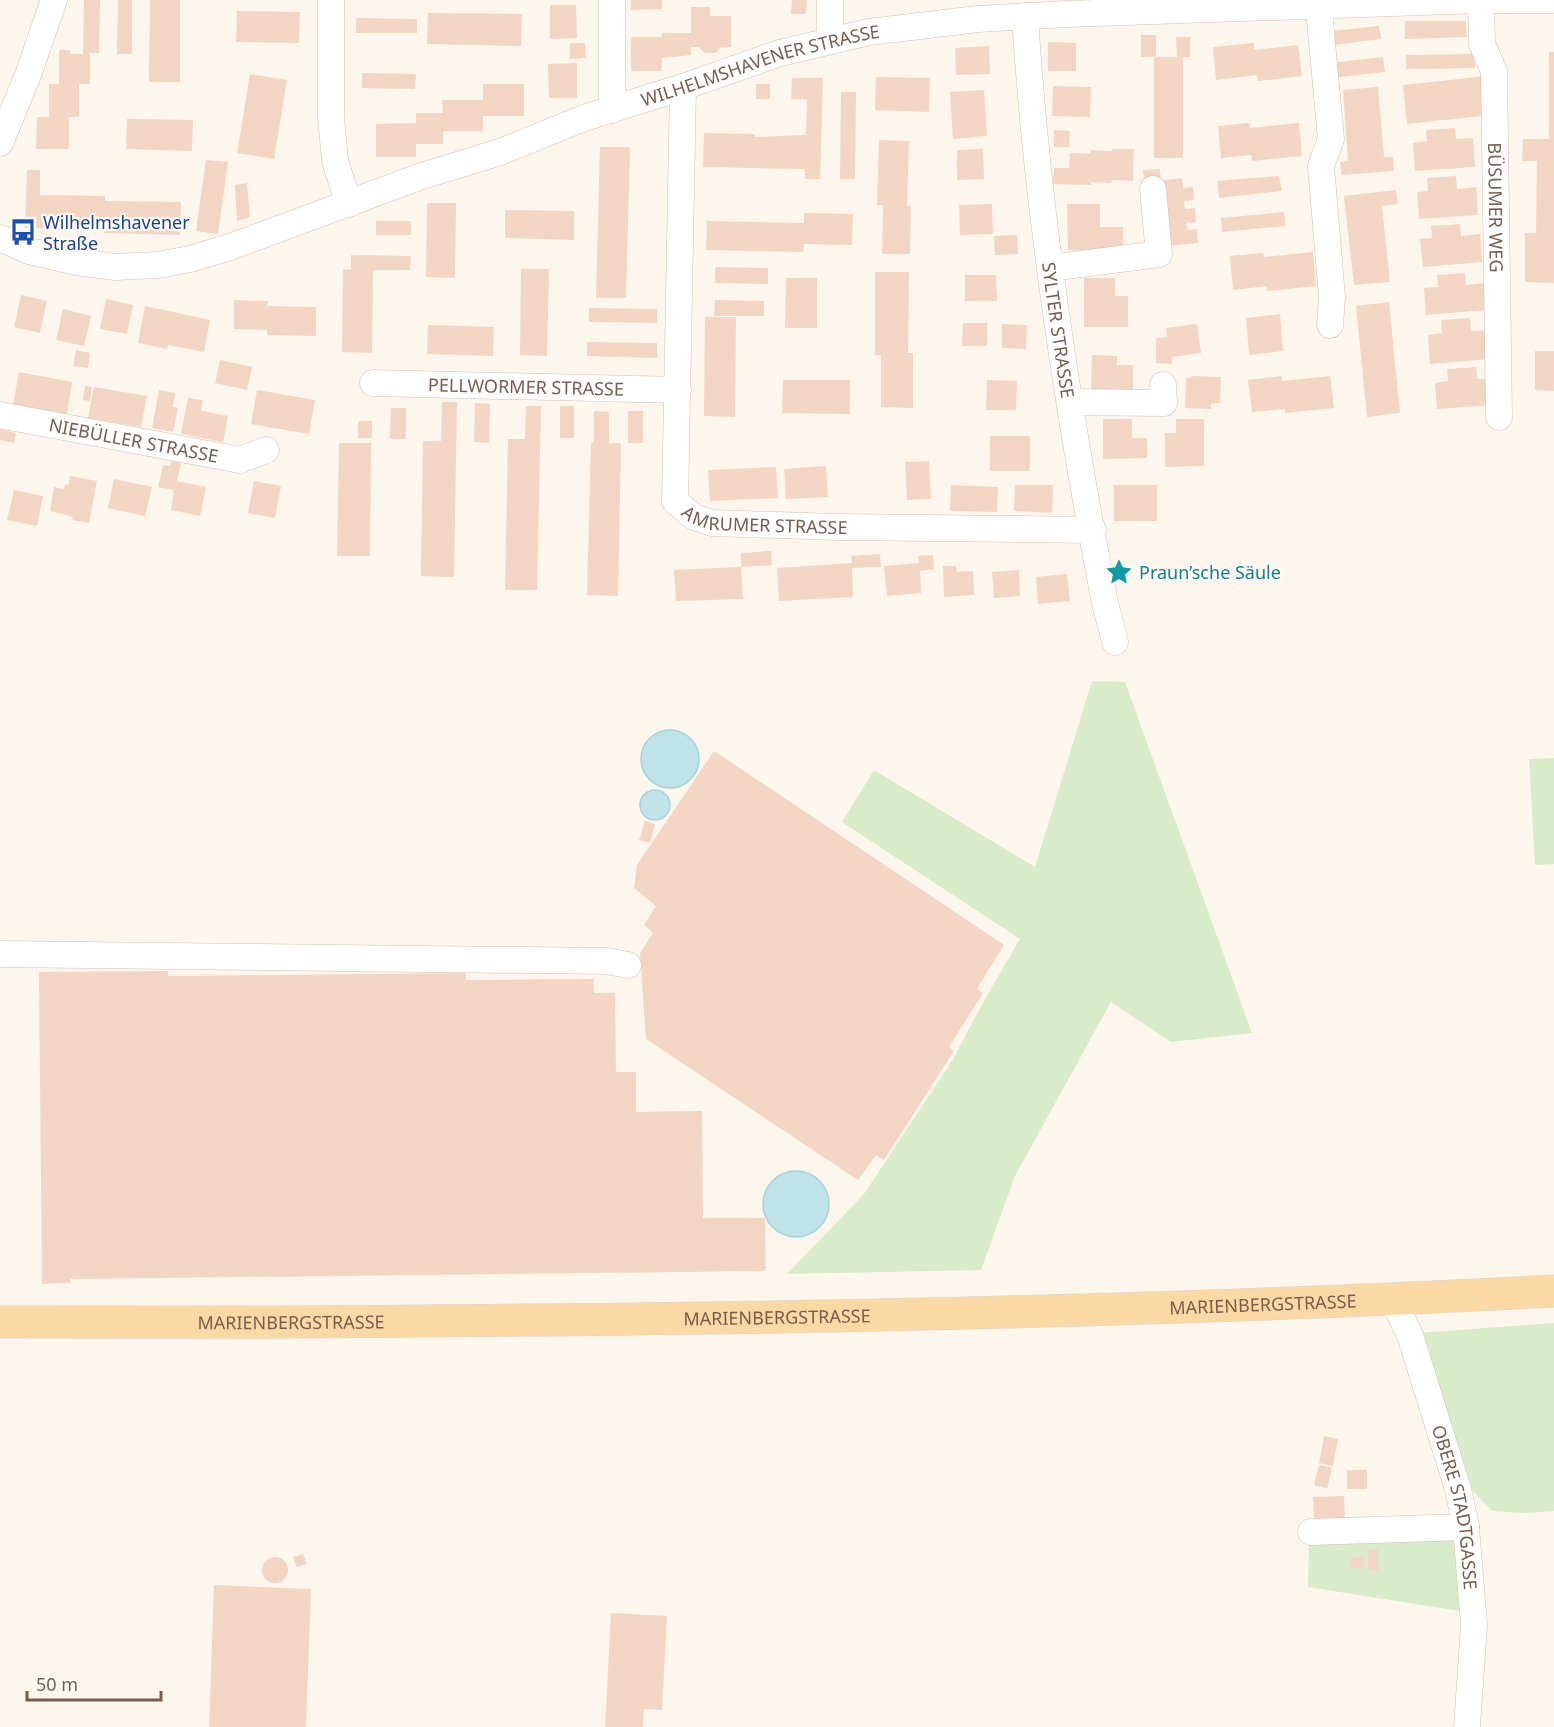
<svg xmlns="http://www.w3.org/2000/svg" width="1554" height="1727" font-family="'Noto Sans',sans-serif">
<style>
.green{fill:#d8ecc9}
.water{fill:#bfe3e8;stroke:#a5d3da;stroke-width:1.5}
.building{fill:#f3d5c3}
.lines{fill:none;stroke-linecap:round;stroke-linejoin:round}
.minor-casing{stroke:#d1beb0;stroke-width:27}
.major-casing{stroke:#dad1cd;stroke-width:33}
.minor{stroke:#fff;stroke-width:26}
.major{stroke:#fbd9a5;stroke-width:32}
.labels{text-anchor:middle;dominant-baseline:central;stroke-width:4.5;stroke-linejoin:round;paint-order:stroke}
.street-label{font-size:18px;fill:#7a5c4d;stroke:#fffaf3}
.transit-label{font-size:18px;fill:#164399;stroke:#fffaf3;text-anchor:start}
.culture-label{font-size:18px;fill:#0d838f;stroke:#fffaf3;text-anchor:start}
</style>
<rect width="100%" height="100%" fill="#fdf6ec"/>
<path class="green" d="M1092,681L1125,682L1252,1033L1171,1042L1111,1002L1015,1176L981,1270L787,1274L864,1194L952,1061L986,997L1020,939L842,822L874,770L1035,867Z
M1554,758V864L1535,865L1529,759Z
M1554,1323V1511L1522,1513L1492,1511L1463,1481L1418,1333Z
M1455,1533L1466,1612L1308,1587L1309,1538Z"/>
<path class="water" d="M641 759a29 29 0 1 1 58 0a29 29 0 1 1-58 0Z
M640 805a15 15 0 1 1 30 0a15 15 0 1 1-30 0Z
M763 1204a33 33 0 1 1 66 0a33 33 0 1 1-66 0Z"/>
<path class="building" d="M84,0H100L99,53H90V84H79V117H69V149H36L37,117H49V84H59V50H70V54H83Z
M118,0H132V54H117Z
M150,0H180V82H149Z
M631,0H662V9L631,10Z
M792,0H807L806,14H791Z
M550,5H576L577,38L550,39Z
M691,7H710V16H731V47H721L716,53H704L699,47H691V55L662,58V71H631V37H662V33H691Z
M237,11L300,12L299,43L236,42Z
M428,13L522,14L521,46L427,44Z
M356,18L417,19V33H356Z
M1405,21H1466L1467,37L1405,39Z
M1379,26L1381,39L1334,45L1332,31Z
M1141,35H1156V57H1177L1176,37H1190V57H1183V158H1154V57H1141Z
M1048,42L1076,43V71H1048Z
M570,43H585L586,58L570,59Z
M1254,43V50L1298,45L1302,76L1258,81L1257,75L1216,80L1213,47Z
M989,46L990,74L956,75L955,48Z
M1549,52H1554V283L1525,282V233H1536L1537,161H1522L1523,139H1549Z
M1474,54L1475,68L1406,69V55Z
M1383,57L1385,72L1332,78L1331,63Z
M577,63V98H549L548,64Z
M362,73L416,74L415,89L362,88Z
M250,74L287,80L274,159L237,153Z
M1487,76L1491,115L1407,124L1403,85Z
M876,77L930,78L929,112L875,110Z
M792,78H823L820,179H805V169L703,167L704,133L755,134V137L806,135L807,99H791Z
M483,84H524V116H483V131H443V144H416V157H376V124L416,123V113H443L442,100H483Z
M756,84H770V99H756Z
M1053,86L1091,87L1090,117L1052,116Z
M1378,87L1384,157H1393L1394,171L1342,175L1340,162L1348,161L1343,90Z
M984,90L987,136L953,139L950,92Z
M841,92H856L855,179H840Z
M127,119L193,120L192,151L126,149Z
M1249,123L1250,128L1299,123L1302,156L1252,161L1251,155L1221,158L1218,126Z
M1455,128L1456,139L1473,138L1475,167L1415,171L1413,143L1427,141L1426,130Z
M1054,130L1070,131L1069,147H1054Z
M879,140L909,141L907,206H911L910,254H882L883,205H877Z
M600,147H630L626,298H596Z
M983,149L984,179L957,180V150Z
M1112,149H1134L1133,181L1112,180L1111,183L1091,182V185L1053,184L1054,168H1069L1070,153L1091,154V150L1112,151Z
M206,160L228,162L218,234L196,231Z
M1160,169L1161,181L1182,178L1183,188L1193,187L1194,200L1184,201L1185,209L1195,208L1196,222L1186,223L1187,230L1197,229L1198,243L1167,246L1145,188L1143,170Z
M27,170H40V195L105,196V201L181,202L180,235L104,233L105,229L25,228Z
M1279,176L1282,191L1219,198L1217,181Z
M1456,176L1457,189L1476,187L1478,215L1419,219L1417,192L1428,191L1427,178Z
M247,183L250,217L237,221L235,185Z
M1396,190L1398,204L1382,206L1390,282L1354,285L1344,196Z
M427,203H456L455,278L426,277Z
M992,204L993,234L960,235L959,205Z
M1067,204H1100V227H1123V250H1068Z
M505,210L574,211V240L505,238Z
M1284,212L1285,226L1222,232L1221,218Z
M804,213L853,214L852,245L804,244L803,252L706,250L707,221L804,223Z
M376,221H411V235H376Z
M1460,224L1461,236L1480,234L1482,262L1423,267L1420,239L1432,238L1431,226Z
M1017,235L1018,254L995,255L994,236Z
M1313,252L1316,286L1267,291V286L1233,290L1230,256L1263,253L1264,257Z
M351,255L411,256L410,270H373L372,353L342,352L343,269L351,270Z
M715,267L768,268V284L715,283Z
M521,269H549L547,356L520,355Z
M875,272H909L908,353H913V408L881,407V355H875Z
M1465,273L1466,285L1484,283L1486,310L1426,315L1424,288L1438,287L1437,275Z
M965,275H996L997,301H965Z
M786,278H817V328H785Z
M1084,278H1115V296H1128V327H1084Z
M21,295L47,301L40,333L14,327Z
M106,299L133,305L127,334L100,329Z
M234,300L268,301L267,306L316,307V336L267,335V330L234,329Z
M715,300L764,301V316H714Z
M1389,302L1400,413L1367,417L1356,306Z
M145,306L210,320L204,352L168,345L167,349L138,343Z
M589,308L657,309V323L589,322Z
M63,309L91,316L84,346L56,340Z
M1280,314L1283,351L1249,355L1246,318Z
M705,317H736L735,417L704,416Z
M1470,318L1471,331L1487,330L1490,359L1430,364L1428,335L1442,333L1441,320Z
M963,323H987V346H962Z
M1002,324L1027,325L1026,349L1002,348Z
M1197,324L1201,353L1172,357V364L1156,363V338L1167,337L1166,328Z
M428,325L494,327L493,356L427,354Z
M587,342L657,343V358L587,356Z
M76,350L90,353L88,368L73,366Z
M1535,351H1554V391L1535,390Z
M1092,355L1117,356V365H1133V398L1091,391Z
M220,360L252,367L247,390L215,383Z
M1476,367L1477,379L1491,378L1493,405L1437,409L1435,383L1448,381L1447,369Z
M19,372L72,382L67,414L13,405Z
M1191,376L1221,377L1220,403H1211V409L1185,408L1186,378H1191Z
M1282,376V381L1330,376L1334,408L1285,413V409L1252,412L1248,380Z
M783,380H850V414L782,413Z
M987,380L1017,381L1016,410H986Z
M85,386L92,387L90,401L83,400Z
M94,387L147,396L141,427L88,418Z
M159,390L175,393L173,407L178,408L173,432L152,428Z
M257,390L315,400L309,434L251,424Z
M188,398L203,400L201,411L228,416L223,442L181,434Z
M442,402H457L454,577L421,576L423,441H441Z
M475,403L490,404L489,443L474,442Z
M526,406H541L537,590H505L508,439H525Z
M560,406H574V438H560Z
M391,408H406V439H390Z
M594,411L609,412V443H621L618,596L587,595L591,443H594Z
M628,411H643V443H628Z
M1103,419H1132V438H1147V458L1103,459Z
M1176,419H1204V466L1165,467V433H1176Z
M358,421H372V438H358Z
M0,429L16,433L14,443L0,440Z
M990,436H1030V471H990Z
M339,443H371L370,556H337Z
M171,461L181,463L177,481L206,487L200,516L171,510L174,490L158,487L163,465L170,466Z
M929,461L931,499L907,500L905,462Z
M826,466L828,497L786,499L784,469Z
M776,467L778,498L710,501L708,470Z
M70,476L97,481L89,523L72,520L73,517L50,511L54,487L64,489L65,484L68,485Z
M114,479L152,487L145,516L108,508Z
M254,481L281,486L275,518L248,513Z
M951,485L998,487L997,512L950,511Z
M1015,485H1053L1052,513L1014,511Z
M1114,485H1157V521H1114Z
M14,490L43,496L37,526L7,520Z
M771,551L772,565L741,567L743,599L676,601L674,570L741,567V553Z
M880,554L881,567L852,568L853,597L779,601L777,568L852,563L851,556Z
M933,555L934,569L920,571L921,593L887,596L884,566L919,563L918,556Z
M943,566H956L957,572L973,571L974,595L944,597Z
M1019,570L1020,596L994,598L992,572Z
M1067,574L1070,601L1038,604L1036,577Z
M714,751L1004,945L977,989L983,993L949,1047L954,1051L884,1160L876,1155L858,1180L646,1039L640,953L653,933L644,925L656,906L634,888L637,865Z
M645,821L655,824L650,843L639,840Z
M168,971V976L466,973V980L594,979V993H615L616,1072H636V1112L702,1111L703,1218H765L766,1271L70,1279V1283L42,1284L39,972Z
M1324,1436L1338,1439L1333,1466L1319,1463Z
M1319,1465L1332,1468L1327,1488L1314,1485Z
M1347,1470H1367V1489H1347Z
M1344,1496L1345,1519L1314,1520L1313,1497Z
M1368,1549H1378V1571L1368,1570Z
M303,1554L307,1564L297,1567L293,1557Z
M262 1570a13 13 0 1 1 26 0a13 13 0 1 1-26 0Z
M1351,1557L1364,1558L1363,1569L1350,1567Z
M214,1585L311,1589L306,1727H209Z
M611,1613L667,1616L662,1710L644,1709L643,1727H605Z"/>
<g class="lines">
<defs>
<g id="minor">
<path d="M331,0V118L335,161L349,204"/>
<path d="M612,0V110"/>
<path d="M1318,0L1331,139L1321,166L1332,297L1330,325"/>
<path id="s1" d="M1481,0L1482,44L1494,71L1499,417"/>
<path id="s2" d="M1025,16C1037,212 1067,406 1104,598C1107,613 1112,628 1115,642"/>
<path d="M830,40V0"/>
<path id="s3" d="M683,87L675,501L694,517L712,523L838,527L1093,530"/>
<path d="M0,143L28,75L54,0"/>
<path id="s4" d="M0,238L29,251L77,262L115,267L158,265L190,259L230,247L419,177L500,152L584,118L683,87L780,53L869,32L978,19L1066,14L1481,0H1551"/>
<path d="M1050,268L1159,254L1153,189"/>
<path id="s5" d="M373,383L678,390"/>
<path d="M1070,402L1164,403L1163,385"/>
<path id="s6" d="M0,415L240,460L266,450"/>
<path d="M0,954L607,961L628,965"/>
<path id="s7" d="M1392,1298L1410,1335L1458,1489L1466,1527L1474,1625L1467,1727"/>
<path d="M1311,1532L1466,1527"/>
</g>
<g id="major">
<path id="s8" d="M0,1322C180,1323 359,1322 539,1320C877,1317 1216,1309 1554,1291"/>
</g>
</defs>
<use href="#minor" class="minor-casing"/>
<use href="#major" class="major-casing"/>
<use href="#minor" class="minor"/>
<use href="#major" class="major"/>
</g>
<defs>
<symbol id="bus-bare" viewBox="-9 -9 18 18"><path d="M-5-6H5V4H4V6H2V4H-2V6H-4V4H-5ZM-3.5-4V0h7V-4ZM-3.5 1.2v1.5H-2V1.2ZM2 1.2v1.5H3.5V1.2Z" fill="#1a4fb4" stroke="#fffaf3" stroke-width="2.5" paint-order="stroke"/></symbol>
<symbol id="sight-bare" viewBox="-9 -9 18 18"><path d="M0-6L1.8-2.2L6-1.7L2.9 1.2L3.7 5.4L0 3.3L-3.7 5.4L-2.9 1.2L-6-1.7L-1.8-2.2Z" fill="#0f9aa8" stroke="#fffaf3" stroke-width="2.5" paint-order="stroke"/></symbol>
</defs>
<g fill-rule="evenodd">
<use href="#bus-bare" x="4" y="213" width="38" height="38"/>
<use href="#sight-bare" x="1100" y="553" width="38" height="38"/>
</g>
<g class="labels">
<g class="street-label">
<text stroke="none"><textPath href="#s4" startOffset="798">WILHELMSHAVENER STRASSE</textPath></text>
<text stroke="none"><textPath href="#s1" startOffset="210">BÜSUMER WEG</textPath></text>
<text stroke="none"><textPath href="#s2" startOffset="316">SYLTER STRASSE</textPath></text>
<text stroke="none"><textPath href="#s5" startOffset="153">PELLWORMER STRASSE</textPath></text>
<text stroke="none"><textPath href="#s6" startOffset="136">NIEBÜLLER STRASSE</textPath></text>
<text stroke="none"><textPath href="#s3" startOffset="510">AMRUMER STRASSE</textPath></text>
<text stroke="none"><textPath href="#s8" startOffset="1263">MARIENBERGSTRASSE</textPath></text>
<text stroke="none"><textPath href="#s8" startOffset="777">MARIENBERGSTRASSE</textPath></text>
<text stroke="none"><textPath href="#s8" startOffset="291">MARIENBERGSTRASSE</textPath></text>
<text stroke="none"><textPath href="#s7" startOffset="220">OBERE STADTGASSE</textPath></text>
</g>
<g class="transit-label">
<text x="43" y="222">Wilhelmshavener<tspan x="43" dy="21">Straße</tspan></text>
</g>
<g class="culture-label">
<text x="1139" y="572">Praun’sche Säule</text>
</g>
</g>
<path d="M27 1691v9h134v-9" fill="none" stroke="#7a5c4d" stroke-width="3"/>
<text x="36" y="1691" font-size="18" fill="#7a5c4d" stroke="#fffaf3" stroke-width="4.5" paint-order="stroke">50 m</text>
</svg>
